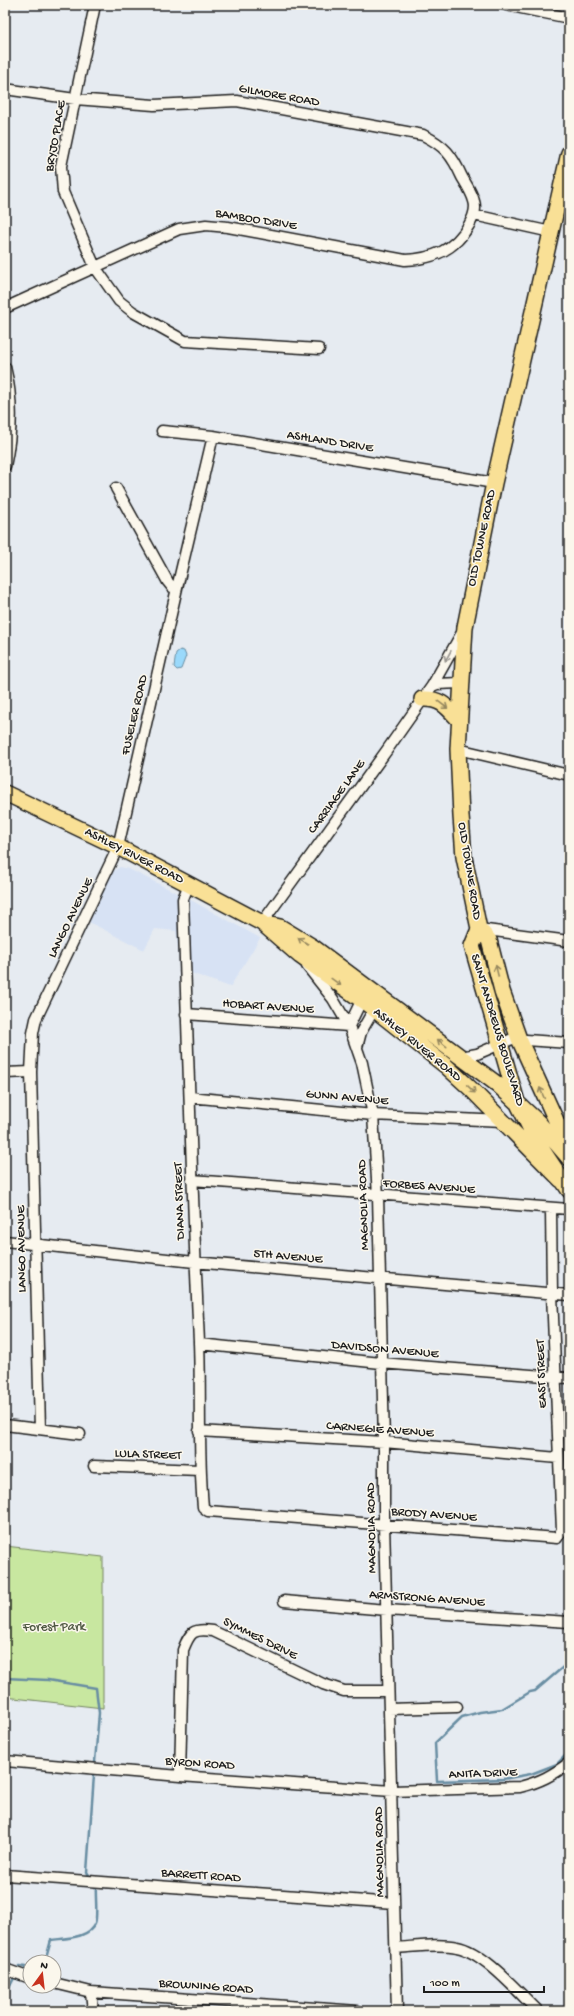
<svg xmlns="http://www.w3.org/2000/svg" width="574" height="2016" font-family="'Gochi Hand',sans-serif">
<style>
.built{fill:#d7e2f4}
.green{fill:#c8e7a0;stroke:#72825e}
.water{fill:#9ad9fb;stroke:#688da2}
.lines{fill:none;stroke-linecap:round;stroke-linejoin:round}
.stream{stroke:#688da2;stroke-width:2.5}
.minor-casing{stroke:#1c1c1c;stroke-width:13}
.primary-casing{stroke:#1c1c1c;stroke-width:18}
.minor{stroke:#fbf7ec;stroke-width:10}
.primary{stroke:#f9e096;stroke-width:15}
.oneway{stroke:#97948e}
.oneway2{stroke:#96885f}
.labels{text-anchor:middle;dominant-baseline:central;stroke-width:3;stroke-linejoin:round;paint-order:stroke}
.street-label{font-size:13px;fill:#1c1c1c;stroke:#fbf7ec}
.park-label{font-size:13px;fill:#505944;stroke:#fbf7ec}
</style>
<rect width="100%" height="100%" fill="#e6ebf1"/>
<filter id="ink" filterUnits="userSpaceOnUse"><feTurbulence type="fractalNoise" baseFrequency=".025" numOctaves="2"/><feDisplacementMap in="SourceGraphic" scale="8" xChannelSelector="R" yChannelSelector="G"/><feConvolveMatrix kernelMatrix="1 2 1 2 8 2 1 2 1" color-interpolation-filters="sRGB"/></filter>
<g filter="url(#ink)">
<path class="built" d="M120,867L129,869L187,898L260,938L230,987L180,969L176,931L155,929L144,950L87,921L112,872Z"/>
<path class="green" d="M5,1546L103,1557V1708L5,1697Z"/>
<path class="water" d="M180,650L184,651L186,656L181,669L177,670L174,667L176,653Z"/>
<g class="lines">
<path class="stream" d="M569,1662L535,1691L530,1692L502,1709L480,1712L462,1717L435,1743L437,1781L503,1779L531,1774L557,1764L569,1752
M5,1678L48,1680L96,1688L99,1713L95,1762
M89,1875L87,1872L94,1775
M45,1962L51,1940C65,1938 89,1939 95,1923C98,1917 95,1895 96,1886
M19,1966L25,1967
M25,1970V1967L30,1968
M5,1996L14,1978L21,1980"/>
<defs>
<path id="minor" d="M95,5L61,166L63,192L95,267L119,301L133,312L185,341L319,349
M506,5L569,18
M5,89L75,99L154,105L237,101L423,135C445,146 452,155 462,177C466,184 472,193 474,201C477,210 473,218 469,225C455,250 433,259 405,260L228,227L206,225L179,229L5,308
M474,215L551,232
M5,367C13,399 12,434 5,466
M162,431L213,436L494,483
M116,488L168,582L172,587L177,588
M432,686L463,631
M458,749L569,775
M189,884L183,899C188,1047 192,1194 199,1342C201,1397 198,1452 203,1507L208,1511L557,1538L562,1530L552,1294L551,1209
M265,926L262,923L387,750L432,686L437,684L460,683
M479,929L569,941
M307,966L333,999L349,1026L362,1063L373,1115L378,1196L384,1442V1524L397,2011
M186,1014L349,1026
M349,1026L364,995
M357,1047L361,1032L377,1004
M460,1057L477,1054L512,1039L569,1043
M5,1073L31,1072
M190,1097L373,1115L503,1121
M192,1180L569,1209
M5,1241L194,1262L569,1295
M199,1344L381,1363L569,1378
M5,1425L80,1434
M40,1429L31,1072L33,1033L36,1019L118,847L177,588L213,436
M199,1431L384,1442L558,1458
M94,1466L200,1470
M284,1601L387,1610L569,1622
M389,1709L457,1707
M5,1761L180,1776L392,1791L520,1787C540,1782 553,1775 569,1763
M180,1776L183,1650C190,1632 193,1628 213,1631L323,1684L344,1691H388
M5,1875L394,1903
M395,1948C414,1947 439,1943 457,1947C484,1952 518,1992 538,2011
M5,1969L30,1978
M54,1983L91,1992L358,2011
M91,1992L93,2011"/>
<path id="primary" d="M422,699C441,698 447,707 459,720
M5,793L118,847L262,923L300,956L374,1009L446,1066L471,1089L561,1180
M271,925L280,927L313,947L497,1084L538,1122L569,1158
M479,929L464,857L461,816L458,749L465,627L494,483L569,153
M479,929L472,946L517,1102L537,1142L569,1190
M479,929L489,940L502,991L519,1039L569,1149"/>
</defs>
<use href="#minor" class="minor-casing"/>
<use href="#primary" class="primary-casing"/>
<use href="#minor" class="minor"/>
<use href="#primary" class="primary"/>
</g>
<defs><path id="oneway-shaft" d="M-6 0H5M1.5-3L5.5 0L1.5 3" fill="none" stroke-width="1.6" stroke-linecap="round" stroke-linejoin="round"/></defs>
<use class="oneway" href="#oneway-shaft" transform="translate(448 656) rotate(119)"/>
<g class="oneway2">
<use href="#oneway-shaft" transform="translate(443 705) rotate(37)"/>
<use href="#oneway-shaft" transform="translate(303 941) rotate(-148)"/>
<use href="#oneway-shaft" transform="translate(497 971) rotate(-104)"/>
<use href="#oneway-shaft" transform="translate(336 982) rotate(36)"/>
<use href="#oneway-shaft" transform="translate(442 1043) rotate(-142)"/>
<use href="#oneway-shaft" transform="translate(471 1089) rotate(44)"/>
<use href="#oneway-shaft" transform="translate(542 1093) rotate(-113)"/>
</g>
</g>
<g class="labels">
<g class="street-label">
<text transform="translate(279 96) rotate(10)">GILMORE ROAD</text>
<text transform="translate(56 136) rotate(-80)">BRYJO PLACE</text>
<text transform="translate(256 220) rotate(9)">BAMBOO DRIVE</text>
<text transform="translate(330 442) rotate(9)">ASHLAND DRIVE</text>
<text transform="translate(482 538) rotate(-78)">OLD TOWNE ROAD</text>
<text transform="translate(135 715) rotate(-77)">FUSELER ROAD</text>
<text transform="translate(337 797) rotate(-54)">CARRIAGE LANE</text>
<text transform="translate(134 856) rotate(27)">ASHLEY RIVER ROAD</text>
<text transform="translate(469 871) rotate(81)">OLD TOWNE ROAD</text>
<text transform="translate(71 918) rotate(-64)">LANGO AVENUE</text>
<text transform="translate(268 1007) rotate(4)">HOBART AVENUE</text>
<text transform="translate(497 1030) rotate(73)">SAINT ANDREWS BOULEVARD</text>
<text transform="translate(417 1045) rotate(39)">ASHLEY RIVER ROAD</text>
<text transform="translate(347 1098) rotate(5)">GUNN AVENUE</text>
<text transform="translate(429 1187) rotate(4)">FORBES AVENUE</text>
<text transform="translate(180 1201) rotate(-92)">DIANA STREET</text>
<text transform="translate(364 1205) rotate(-92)">MAGNOLIA ROAD</text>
<text transform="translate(22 1249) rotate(-91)">LANGO AVENUE</text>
<text transform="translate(288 1257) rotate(5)">5TH AVENUE</text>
<text transform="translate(385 1350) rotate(5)">DAVIDSON AVENUE</text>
<text transform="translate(542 1374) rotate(-92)">EAST STREET</text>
<text transform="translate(380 1430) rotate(4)">CARNEGIE AVENUE</text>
<text transform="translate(148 1455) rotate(2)">LULA STREET</text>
<text transform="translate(434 1515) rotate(4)">BRODY AVENUE</text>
<text transform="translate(372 1528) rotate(-91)">MAGNOLIA ROAD</text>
<text transform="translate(427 1599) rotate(4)">ARMSTRONG AVENUE</text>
<text transform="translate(260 1639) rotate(26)">SYMMES DRIVE</text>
<text transform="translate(200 1764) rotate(4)">BYRON ROAD</text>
<text transform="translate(483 1774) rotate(-2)">ANITA DRIVE</text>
<text transform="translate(380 1852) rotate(-91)">MAGNOLIA ROAD</text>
<text transform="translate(201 1876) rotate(4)">BARRETT ROAD</text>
<text transform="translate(206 1987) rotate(4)">BROWNING ROAD</text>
</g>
<g class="park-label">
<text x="54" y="1627">Forest Park</text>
</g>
</g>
<rect width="574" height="2016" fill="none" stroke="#fbf7ec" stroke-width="20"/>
<rect x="10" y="10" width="554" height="1996" fill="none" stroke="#1c1c1c" stroke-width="1.5" filter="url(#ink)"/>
<g transform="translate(42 1974) rotate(15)"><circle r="19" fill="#fbf7ec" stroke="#a29f99"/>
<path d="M0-3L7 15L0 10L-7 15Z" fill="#c8321e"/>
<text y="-6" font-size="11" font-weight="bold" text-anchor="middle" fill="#1c1c1c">N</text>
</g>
<path d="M424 1986v6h120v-6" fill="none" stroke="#1c1c1c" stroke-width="2"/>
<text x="430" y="1986" font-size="12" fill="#1c1c1c" stroke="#fbf7ec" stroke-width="3" paint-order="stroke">100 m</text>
</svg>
